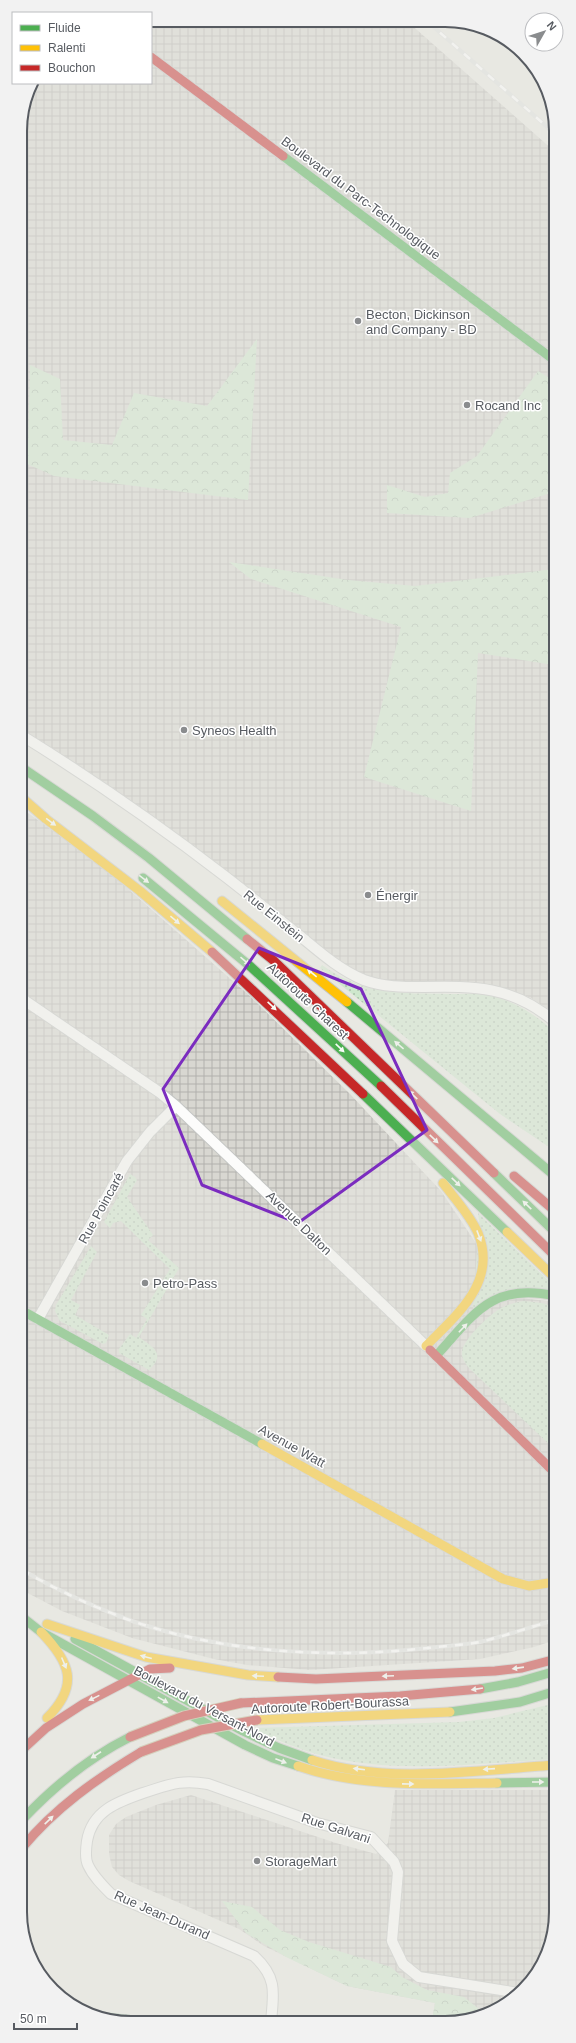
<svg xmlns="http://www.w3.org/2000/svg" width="576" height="2043" font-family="Helvetica,sans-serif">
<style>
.industrial{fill:url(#industrial-grid)}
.grass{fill:url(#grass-dots)}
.forest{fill:url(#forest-crowns)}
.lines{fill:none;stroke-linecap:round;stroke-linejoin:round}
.street-casing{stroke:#c4c6c4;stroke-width:12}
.fast-casing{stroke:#c5c7c5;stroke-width:11}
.slow-casing{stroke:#c5c7c5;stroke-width:11}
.jam-casing{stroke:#c5c7c5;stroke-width:11}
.street{stroke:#fcfcfb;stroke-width:10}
.fast{stroke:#4caf50;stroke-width:9}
.slow{stroke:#ffc107;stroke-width:9}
.jam{stroke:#c62828;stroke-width:9}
.rail-casing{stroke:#e1e2e1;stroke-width:4}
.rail{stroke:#fff;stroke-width:2.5;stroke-dasharray:8;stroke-linecap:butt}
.jam-bridge-casing{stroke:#bfb490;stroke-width:11;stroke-linecap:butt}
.jam-bridge{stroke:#c62828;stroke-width:9}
.oneway{fill:#f6fbf6}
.marked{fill:none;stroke:#7b2cbf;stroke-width:3;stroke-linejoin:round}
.poi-dot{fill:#8a8c8e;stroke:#fff;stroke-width:1.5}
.labels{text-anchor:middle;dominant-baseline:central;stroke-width:3;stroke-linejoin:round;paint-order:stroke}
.street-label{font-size:13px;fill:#575b61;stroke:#fff}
.poi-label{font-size:13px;fill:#575b61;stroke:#fff;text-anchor:start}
.rim{fill:none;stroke:#575b61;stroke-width:2}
</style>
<defs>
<pattern id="industrial-grid" width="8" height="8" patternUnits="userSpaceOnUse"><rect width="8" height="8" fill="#d8d7d1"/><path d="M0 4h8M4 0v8" fill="none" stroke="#b2b1ad"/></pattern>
<pattern id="grass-dots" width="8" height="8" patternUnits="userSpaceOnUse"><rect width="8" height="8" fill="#cee7cd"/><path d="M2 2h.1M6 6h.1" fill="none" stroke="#aabeaa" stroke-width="1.8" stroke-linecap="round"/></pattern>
<pattern id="forest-crowns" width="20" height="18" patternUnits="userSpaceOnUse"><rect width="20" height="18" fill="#cee7cd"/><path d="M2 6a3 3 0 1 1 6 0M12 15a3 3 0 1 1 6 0" fill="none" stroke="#aabeaa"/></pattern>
</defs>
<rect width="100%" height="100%" fill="#e8e8e2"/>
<path class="industrial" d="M151,20L408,22L554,151L555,1014L531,998L511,990L495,986L389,983L356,972L21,731L20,124L29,89L32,83H151Z
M21,808L102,866L250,996L350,1094L441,1191L512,1297L555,1302V1640L534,1647L480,1659L310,1670L247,1665L214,1659L132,1638L62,1611L22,1590Z
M395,1790H556V1919L548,1954L528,1985L500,2008L466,2021H432L435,2003L347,1986L264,1946L239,1929L129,1881L119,1875L112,1867L109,1854V1835L116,1824L126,1817L156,1805L191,1795L336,1843L376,1854L388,1843Z"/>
<path class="grass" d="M322,965C365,996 400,993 450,994C462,994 475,993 487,995C513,1000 536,1014 555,1033V1151L500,1114L320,968Z
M130,1174L135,1177L137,1180L127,1197L153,1235L148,1240L179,1268L139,1337C152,1347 167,1353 149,1370L119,1353V1349L130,1334L136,1338L147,1319L141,1315L170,1269L121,1221L113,1223L110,1228L104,1222Z
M478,1213L555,1287L473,1310L479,1221Z
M91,1246L97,1252L71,1300L80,1305L75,1315L109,1335L106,1343L103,1344L60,1321L55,1311L56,1305L68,1285Z
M524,1301L542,1303L555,1307V1450L469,1368C466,1364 461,1358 462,1352C463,1339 492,1312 503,1307C510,1304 517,1302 524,1301Z
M556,1703V1759C477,1763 396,1775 320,1755C297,1749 276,1739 254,1730L255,1728L459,1722L494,1718Z
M89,2010L132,2015L149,2021H110Z"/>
<path class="forest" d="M257,339L248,500L54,476L25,463L21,464V451H28L30,365L60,379L63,440L112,445L134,393L207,406Z
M538,371L554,381V492L470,518L387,513V485L425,497L448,493L450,473L477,456Z
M229,562L348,580L415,586L554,569V665L478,653L471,811L364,777L401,627L251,579Z
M222,1901L252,1907L280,1930L309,1942L391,1967L402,1977L427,1990L464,1997L485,2014L466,2021H432L435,2003L347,1986L286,1957L246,1933Z"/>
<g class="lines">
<defs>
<path id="street" d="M21,735C92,779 160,826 226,877C253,898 279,919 305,940C323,955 342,971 364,980C383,987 403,987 423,987C475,986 513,986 555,1022
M21,998L159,1092L176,1106L426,1346
M38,1319L127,1161L150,1132L176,1106
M271,2021C274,1992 277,1977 254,1956L111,1894C102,1885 93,1876 88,1865C85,1859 86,1848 87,1841C92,1811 117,1802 143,1793C169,1785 180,1779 208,1784L317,1823L371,1837L394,1862L398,1872L392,1941L403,1964L419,1977L519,1993"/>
<path id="fast" d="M283,156L554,360
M21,767L93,816L149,858L247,939
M143,878L251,967L381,1086
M347,1002L555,1176
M363,1094L507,1232
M494,1173L555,1232
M21,1310L262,1444
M436,1356C474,1314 492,1282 555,1296
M22,1617L41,1632L245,1745L273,1758L298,1766
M75,1639L243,1731L279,1748L312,1760
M480,1689L518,1682L556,1671
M450,1712L520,1702L556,1691
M497,1783L556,1782
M22,1820C54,1786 88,1758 130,1737"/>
<path id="slow" d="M21,797L46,819L140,891L212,952
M222,901L347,1002
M507,1232L555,1278
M426,1346C457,1314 498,1282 478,1233C470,1215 455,1199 443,1183
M262,1444L503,1579L529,1586L555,1582
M47,1624L146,1657L248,1675L278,1677
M41,1632C70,1662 80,1685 47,1718
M257,1720L450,1712
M312,1760C387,1785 478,1770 556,1765
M298,1766C361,1788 430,1784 497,1783"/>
<path id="jam" d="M151,57L283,156
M247,939L273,960L494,1173
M212,952L363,1094
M381,1086L555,1256
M514,1176L555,1211
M430,1350L555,1473
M278,1677L316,1679L495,1671L522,1668L556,1659
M241,1703L400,1696L480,1689
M22,1750L46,1728L83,1704L150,1669L170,1668
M22,1848C55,1808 96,1779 141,1752"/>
</defs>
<use href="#street" class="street-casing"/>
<use href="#fast" class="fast-casing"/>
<use href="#slow" class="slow-casing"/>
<use href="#jam" class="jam-casing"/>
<use href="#street" class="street"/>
<use href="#fast" class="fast"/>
<use href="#slow" class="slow"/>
<use href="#jam" class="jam"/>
<defs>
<path id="rail" d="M428,22L554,133
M22,1570C57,1590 93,1607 132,1621C225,1653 331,1659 428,1648C445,1646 463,1645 480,1642C505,1636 530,1627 555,1620"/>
</defs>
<use href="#rail" class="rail-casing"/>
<use href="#rail" class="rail"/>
<defs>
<path id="jam-bridge" d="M130,1737L184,1716L241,1703
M141,1752L201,1730L257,1720"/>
</defs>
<use href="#jam-bridge" class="jam-bridge-casing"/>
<use href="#jam-bridge" class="jam-bridge"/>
</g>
<defs><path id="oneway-solid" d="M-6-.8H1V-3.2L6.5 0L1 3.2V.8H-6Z"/></defs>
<g class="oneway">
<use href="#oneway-solid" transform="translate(51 822) rotate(36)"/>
<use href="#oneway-solid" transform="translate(144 879) rotate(37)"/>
<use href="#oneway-solid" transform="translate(175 920) rotate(40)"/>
<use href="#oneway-solid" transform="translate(245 961) rotate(41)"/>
<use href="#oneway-solid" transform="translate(312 973) rotate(-141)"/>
<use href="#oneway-solid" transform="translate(272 1006) rotate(43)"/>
<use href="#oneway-solid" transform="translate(399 1045) rotate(-140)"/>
<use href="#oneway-solid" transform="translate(340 1048) rotate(44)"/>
<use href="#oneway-solid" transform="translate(413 1095) rotate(-136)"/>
<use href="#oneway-solid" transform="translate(434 1139) rotate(44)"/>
<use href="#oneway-solid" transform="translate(456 1182) rotate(44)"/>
<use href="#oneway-solid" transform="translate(527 1205) rotate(-136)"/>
<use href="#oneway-solid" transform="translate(479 1236) rotate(69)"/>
<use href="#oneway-solid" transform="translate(463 1328) rotate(-46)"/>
<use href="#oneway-solid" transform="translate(146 1657) rotate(-165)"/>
<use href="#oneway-solid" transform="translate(64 1663) rotate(67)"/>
<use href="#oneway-solid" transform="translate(518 1668) rotate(172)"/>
<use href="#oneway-solid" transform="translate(258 1676) rotate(-177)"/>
<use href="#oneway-solid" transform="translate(388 1676) rotate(177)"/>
<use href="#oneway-solid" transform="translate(477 1689) rotate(171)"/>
<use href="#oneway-solid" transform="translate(94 1698) rotate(154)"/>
<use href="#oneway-solid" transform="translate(163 1700) rotate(29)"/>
<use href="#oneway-solid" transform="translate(96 1755) rotate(147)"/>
<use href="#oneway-solid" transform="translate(281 1761) rotate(21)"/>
<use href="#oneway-solid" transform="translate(359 1769) rotate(-173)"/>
<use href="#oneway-solid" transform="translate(489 1769) rotate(176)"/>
<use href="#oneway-solid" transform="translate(538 1782)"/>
<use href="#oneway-solid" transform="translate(408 1784) rotate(1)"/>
<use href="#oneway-solid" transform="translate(49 1820) rotate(-44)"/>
</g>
<path d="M0 0H576V2043H0ZM259,948L361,989L427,1130L298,1223L202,1185L163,1089Z" fill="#e8e8e2" fill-opacity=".55" fill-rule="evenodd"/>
<path class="marked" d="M259,948L361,989L427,1130L298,1223L202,1185L163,1089Z"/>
<g class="poi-dot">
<circle cx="358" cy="321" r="4"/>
<circle cx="467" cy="405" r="4"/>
<circle cx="184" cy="730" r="4"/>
<circle cx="368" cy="895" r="4"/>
<circle cx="145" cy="1283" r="4"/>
<circle cx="257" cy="1861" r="4"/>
</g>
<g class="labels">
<g class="street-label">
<text transform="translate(361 198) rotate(37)">Boulevard du Parc-Technologique</text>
<text transform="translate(274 916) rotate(39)">Rue Einstein</text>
<text transform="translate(308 1001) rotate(43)">Autoroute Charest</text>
<text transform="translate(101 1208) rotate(-61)">Rue Poincaré</text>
<text transform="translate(299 1223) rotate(44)">Avenue Dalton</text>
<text transform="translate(292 1446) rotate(29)">Avenue Watt</text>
<text transform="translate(330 1705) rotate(-3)">Autoroute Robert-Bourassa</text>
<text transform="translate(204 1706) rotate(28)">Boulevard du Versant-Nord</text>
<text transform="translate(336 1828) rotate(18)">Rue Galvani</text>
<text transform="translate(162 1915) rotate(24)">Rue Jean-Durand</text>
</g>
<g class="poi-label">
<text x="366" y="314">Becton, Dickinson<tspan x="366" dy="15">and Company - BD</tspan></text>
<text x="475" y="405">Rocand Inc</text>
<text x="192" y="730">Syneos Health</text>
<text x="376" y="895">Énergir</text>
<text x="153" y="1283">Petro-Pass</text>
<text x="265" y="1861">StorageMart</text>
</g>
</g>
<path d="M0 0H576V2043H0ZM131 27H445A104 104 0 0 1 549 131V1912A104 104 0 0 1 445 2016H131A104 104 0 0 1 27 1912V131A104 104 0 0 1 131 27Z" fill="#f2f2f2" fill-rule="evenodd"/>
<path class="rim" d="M131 27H445A104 104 0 0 1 549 131V1912A104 104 0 0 1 445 2016H131A104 104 0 0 1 27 1912V131A104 104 0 0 1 131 27Z"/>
<rect x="12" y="12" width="140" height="72" fill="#ffffff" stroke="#bcbdc0"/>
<rect x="20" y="25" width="20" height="6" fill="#4caf50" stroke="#bcbdc0"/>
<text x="48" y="32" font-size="12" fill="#575b61">Fluide</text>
<rect x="20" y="45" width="20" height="6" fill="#ffc107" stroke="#bcbdc0"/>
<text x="48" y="52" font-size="12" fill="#575b61">Ralenti</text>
<rect x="20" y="65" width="20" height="6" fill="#c62828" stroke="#bcbdc0"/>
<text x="48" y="72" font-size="12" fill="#575b61">Bouchon</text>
<g transform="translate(544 32) rotate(51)"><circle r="19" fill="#ffffff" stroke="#bcbdc0"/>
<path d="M0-3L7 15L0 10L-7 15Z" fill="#8a8c8e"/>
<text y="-6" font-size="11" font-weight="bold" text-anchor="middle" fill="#575b61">N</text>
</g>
<path d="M14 2023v6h63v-6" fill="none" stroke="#575b61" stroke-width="2"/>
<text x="20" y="2023" font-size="12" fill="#575b61" stroke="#ffffff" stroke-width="3" paint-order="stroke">50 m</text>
</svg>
